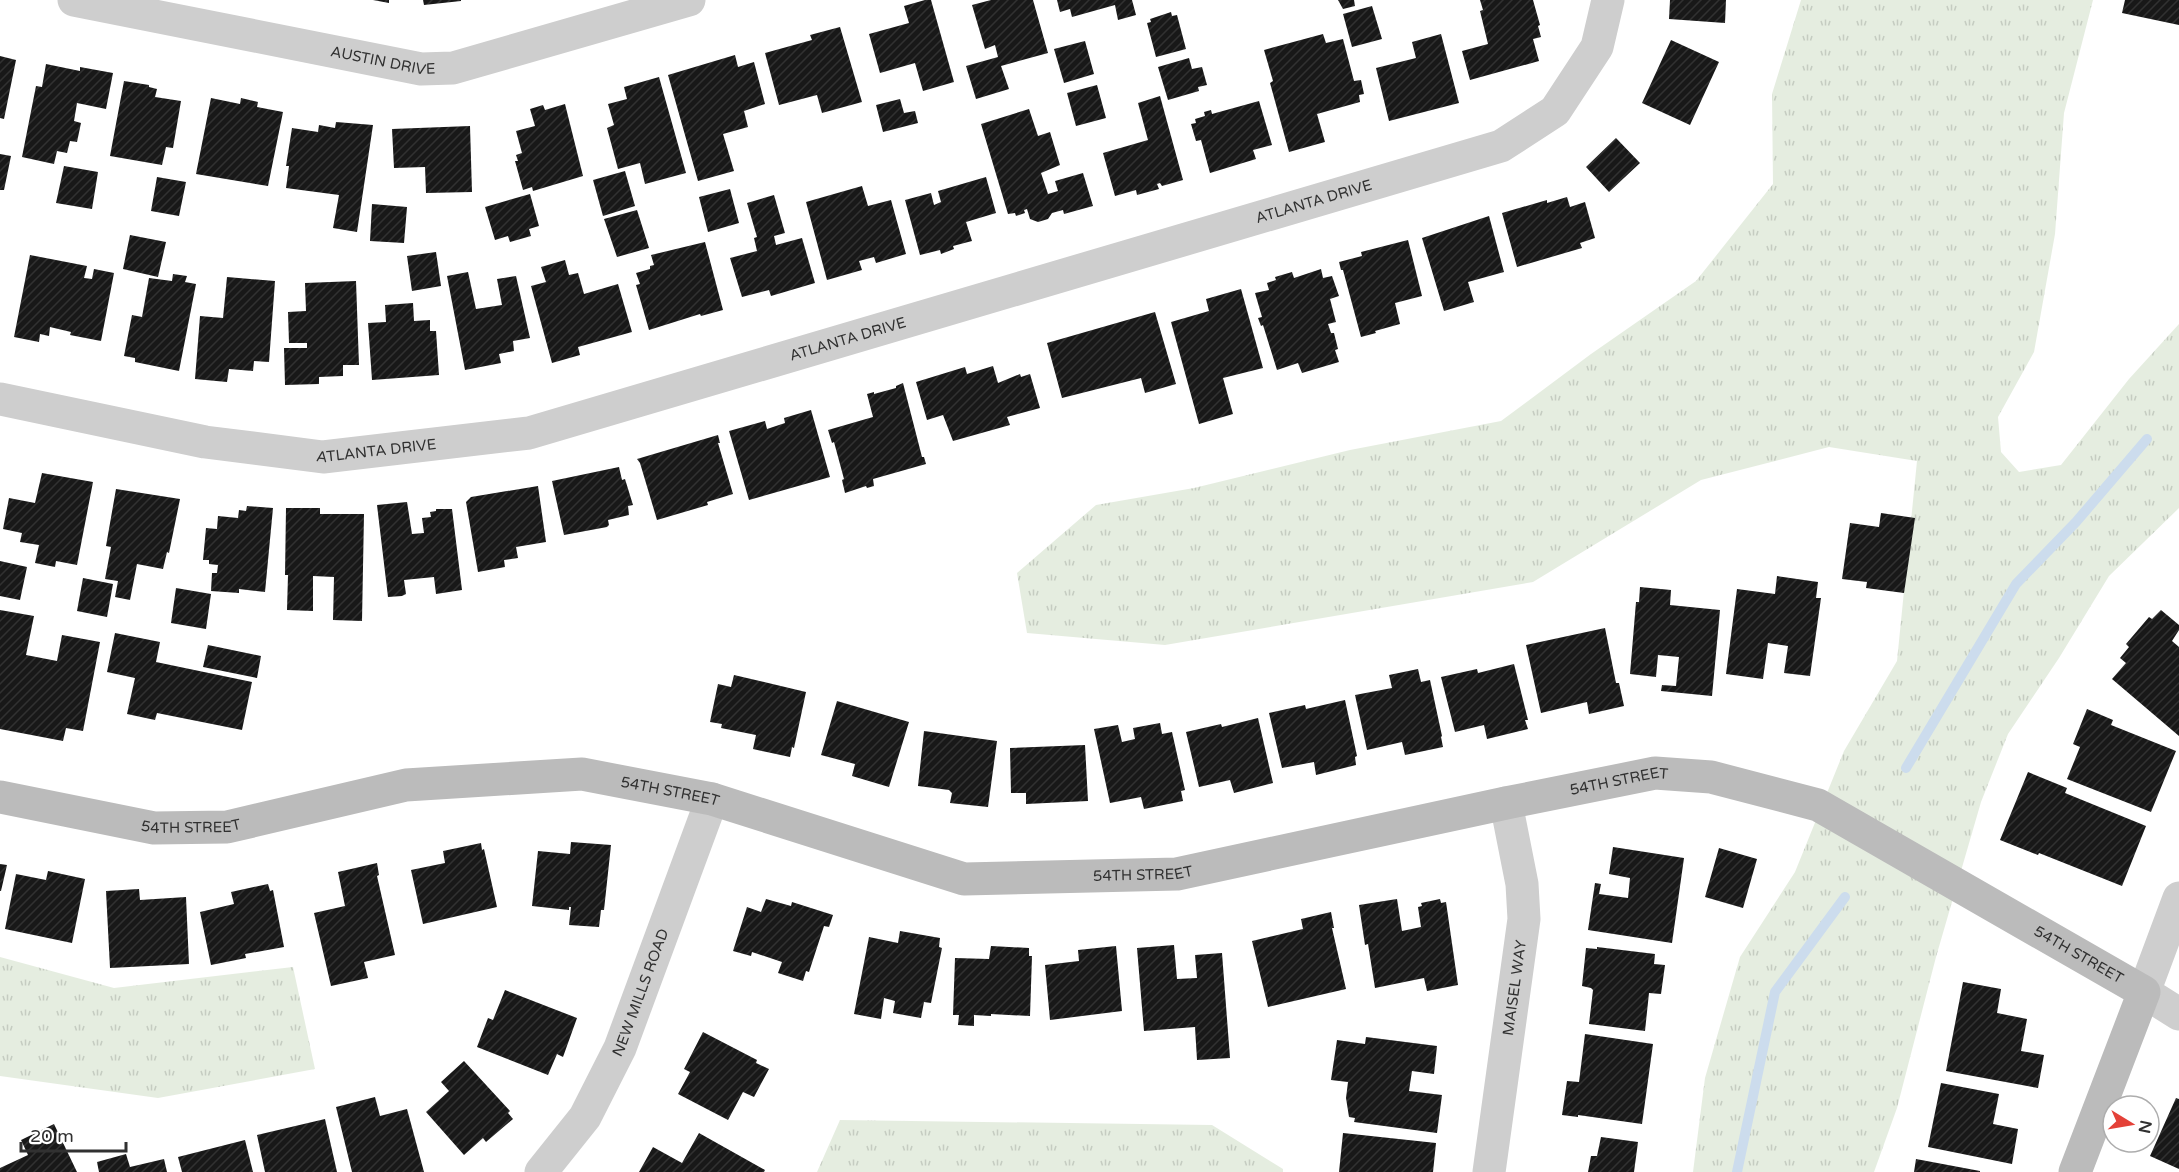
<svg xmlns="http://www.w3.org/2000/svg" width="2179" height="1172" font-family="'Varela Round',sans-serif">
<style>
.grass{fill:url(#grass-tufts)}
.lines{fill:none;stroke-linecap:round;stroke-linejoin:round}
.stream{stroke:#ccdced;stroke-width:10}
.building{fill:url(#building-hatch)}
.street{stroke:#cecece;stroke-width:33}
.secondary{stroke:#bbb;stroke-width:33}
.labels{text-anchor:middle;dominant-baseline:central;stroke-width:6;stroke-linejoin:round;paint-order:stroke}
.street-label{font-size:15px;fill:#313131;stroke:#fff}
</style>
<defs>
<pattern id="grass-tufts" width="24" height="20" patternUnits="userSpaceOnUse" patternTransform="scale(1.5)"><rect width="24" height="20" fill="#e5ede0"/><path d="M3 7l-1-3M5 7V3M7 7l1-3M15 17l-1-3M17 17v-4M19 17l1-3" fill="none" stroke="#c5ccc1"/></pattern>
<pattern id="building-hatch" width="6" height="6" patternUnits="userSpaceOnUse" patternTransform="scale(1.5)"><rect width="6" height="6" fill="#181818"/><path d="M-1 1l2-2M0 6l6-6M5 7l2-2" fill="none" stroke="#313131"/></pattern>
</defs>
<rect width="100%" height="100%" fill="#fff"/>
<path class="grass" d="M1801,0H2093L2064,113L2055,234L2034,352L1998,417L2001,452L2019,472L2061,465L2129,379L2179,324V508L2109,576L2059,658L2008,734L1981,802L1936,957L1897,1108L1874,1172H1693L1705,1078L1740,957L1795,872L1844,751L1897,661L1917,461L1829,447L1701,480L1533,582L1165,645L1027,633L1017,573L1096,505L1194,488L1350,450L1501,421L1591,354L1696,281L1773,184L1772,94Z
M0,957L114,988L293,967L315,1069L158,1098L0,1076Z
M840,1120L1212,1125L1283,1169V1172H817Z"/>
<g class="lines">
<path class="stream" d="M1906,768L2016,584L2076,522L2147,439
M1737,1172L1775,992L1845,897"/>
</g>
<path class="building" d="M373,0H389V3Z
M423,0H461V1L424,5Z
M925,0H931L954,82L923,91L915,63L880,73L869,34L909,23L904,6Z
M991,0H1033L1048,53L1001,66L1009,89L976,99L966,66L998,57L995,45L985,49L972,5Z
M1057,0H1132L1136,15L1118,20L1115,5L1072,17L1070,9L1060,12Z
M1338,0H1354L1355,6L1343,9Z
M1480,0H1533L1540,25L1538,26L1541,37L1533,39L1539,61L1470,80L1462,51L1488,44L1480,11L1483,10Z
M1670,0H1726L1725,23L1669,19Z
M2125,0H2179V25L2122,13Z
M1372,6L1382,39L1352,47L1343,14Z
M1171,12L1172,16L1177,15L1186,49L1156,57L1147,23L1151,22L1150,19Z
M840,27L862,102L822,113L817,95L779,105L765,53L812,40L810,35Z
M1323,34L1326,43L1343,39L1354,81L1361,80L1364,94L1359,95L1360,102L1317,114L1325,142L1289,152L1270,83L1273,81L1264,50Z
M1441,34L1459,103L1389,121L1376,68L1416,58L1412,42Z
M1671,40L1719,62L1690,125L1642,103Z
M1085,41L1094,74L1064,83L1054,49Z
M735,55L738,67L754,62L765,104L744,111L748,127L723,134L734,171L698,181L668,75Z
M0,56L16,60L4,119L0,118Z
M1189,58L1192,69L1202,67L1207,85L1198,87L1199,91L1168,100L1158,67Z
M46,64L80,71V67L113,73L106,109L77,103L74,121L81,123L77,142L70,141L67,153L57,151L54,164L22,157L36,86L42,87Z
M659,77L686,173L645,184L640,163L618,169L607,128L614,125L608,104L627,99L624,87Z
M124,81L149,85V87L157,89L155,97L181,101L173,148L166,147L162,165L110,156Z
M1097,85L1106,118L1076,126L1067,93Z
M1160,96L1183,180L1162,186L1160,183L1157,184L1159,189L1137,195L1136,190L1115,196L1103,153L1148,140L1138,103Z
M211,98L240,104L241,98L258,102L257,107L283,112L268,186L196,174Z
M900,99L904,113L915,111L918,123L883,132L876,105Z
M1259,101L1272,145L1253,150L1256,159L1210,173L1201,140L1196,141L1191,124L1196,123L1195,119L1205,116L1204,112L1211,110L1212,114Z
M565,104L583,176L533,191L532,187L523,190L515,161H518L516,155L522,153L516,131L535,126L530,109L543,105L545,110Z
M1029,109L1038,136L1050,132L1060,165L1041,173L1048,194L1058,191L1055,181L1083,173L1093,206L1064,214L1063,210L1052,213L1048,219L1038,222L1030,219L1027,209L1024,210L1025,213L1016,216L1015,213L1008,214L981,124Z
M336,122L373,125L357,232L333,228L339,195L286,188L289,166H286L292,128L318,132L319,125L335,128Z
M470,126L472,192L426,193L425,167L394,168L392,129Z
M1616,138L1640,163L1609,192L1586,167Z
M0,154L11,156L4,190H0Z
M64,166L98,172L92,209L56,203Z
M625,171L635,206L603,216L593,180Z
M157,177L186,182L179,216L151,211Z
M986,177L996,213L966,222L972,241L953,246L954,249L941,254L940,250L920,255L905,200L931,193L934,205L941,202L938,191Z
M862,186L868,206L891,200L906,254L876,263L874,257L859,261L862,270L827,280L806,202Z
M730,189L739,223L708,232L699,197Z
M530,194L539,226L529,229L531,236L510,242L508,236L495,240L485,207Z
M774,195L785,233L774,236L776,245L802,238L815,283L771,296L769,290L742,297L730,258L757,251L754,238L757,237L747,203Z
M1567,197L1570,207L1585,202L1595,238L1580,243L1582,248L1517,267L1502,213L1547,200V203Z
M372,204L407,207L404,243L370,241Z
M637,210L649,248L617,257L604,219Z
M1489,216L1504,272L1468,282L1474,302L1444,311L1422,238Z
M130,235L166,242L158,277L123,269Z
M1408,240L1422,296L1395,303L1400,324L1375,331L1376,333L1361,337L1343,270H1341L1339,262L1362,256L1361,252Z
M705,242L723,310L701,316L700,314L649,330L636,285L640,284L636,273L650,269V266L654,265L651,255Z
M436,252L441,286L412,291L407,256Z
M30,255L87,266L84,278L92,279L94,269L114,273L101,341L70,335L71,332L50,327L49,336L40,334L39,342L14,337Z
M565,260L569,275L578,273L584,294L618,284L632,332L578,347L580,355L552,363L531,286L546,282L541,267Z
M1321,269L1323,278L1332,276L1339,296L1330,299L1336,322L1328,324L1331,333H1334L1338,349L1335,350L1339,362L1302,373L1298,363L1277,370L1263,325L1261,326L1258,318L1262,317L1255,293L1269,290L1267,283L1276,280L1275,277L1292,272L1294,278Z
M468,272L476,309L502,305L497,279L516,276L530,338L513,341L514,351L499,354L501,363L465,370L447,276Z
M173,274L187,276L185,282L196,284L179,371L135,362V358L124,356L132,315L142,317L149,278L172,281Z
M227,277L275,281L269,362L254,361L253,371L229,369L227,382L195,379L200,316L223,318Z
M356,281L359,365H343V376L319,377V384L285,385L284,348H307V343H289L288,312L306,311L305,283Z
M1241,289L1263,368L1223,378L1233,414L1199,424L1171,322L1209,311L1206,299Z
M413,303L414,321L430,320V331H436L439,375L372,380L368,323L386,322L385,305Z
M1155,312L1176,384L1145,393L1141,378L1062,398L1047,343Z
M993,366L998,383L1020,374L1021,377L1030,374L1040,408L1007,417L1010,425L953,441L943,415L927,420L916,382L965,367L967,374Z
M903,383L922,457H924L926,464L873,479L874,486L867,488L866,486L845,493L842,480L844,479L834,442L832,443L828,430L873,417L867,394L874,392V394L896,388V386Z
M811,410L830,477L749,500L729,431L765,421L767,429L785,423L784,418Z
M718,435L720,443H718L733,494L707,502L708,505L657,520L640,463L637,459Z
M619,467L622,480L625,479L633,505L628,506L629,515L608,520L609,525L607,527L564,535L552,481Z
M42,473L93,482L77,565L56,561L55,567L35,563L39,545L20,542L22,533L3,529L9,498L35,503Z
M538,486L546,542L516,547L518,558L504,560L505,567L478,572L466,502L471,497Z
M116,489L180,499L169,553L167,552L163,569L137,564L130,600L115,597L118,581L105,579L111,547L106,546Z
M407,502L412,534L424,533L422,518L431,517L430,512L436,511V509H452L462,590L436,594L434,577L404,580L406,594L402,596L388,597L377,505Z
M247,506L273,508L265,592L239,589V593L211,591L212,573H217L218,565L209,564V560H203L206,528L217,529L218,516L238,518L239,510L246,511Z
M286,508H320V514H364L362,621L333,620L334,577L313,576V611L287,610L288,575H285Z
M1881,513L1915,518L1904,593L1866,588L1867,582L1842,579L1850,523L1879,527Z
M0,561L27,567L20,600L0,596Z
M1777,576L1818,582L1816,598H1821L1810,676L1784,673L1788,646L1768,643L1763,679L1726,674L1737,589L1775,594Z
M83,578L113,584L107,617L77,611Z
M1640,587L1671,590L1670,605L1720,610L1712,696L1661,691L1662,685L1676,686L1679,657L1658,655L1656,677L1630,674L1636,602H1639Z
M176,588L211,594L206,629L171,623Z
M0,610L34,616L26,655L57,661L62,635L100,642L83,731L66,728L63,741L0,729Z
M2161,610L2179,625V630L2172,641L2179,647V736L2112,679L2126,663L2120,658L2129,647L2126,644L2149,617L2152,619Z
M1605,628L1616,683H1619L1624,706L1589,714L1587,702L1541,713L1526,645Z
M115,633L160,642L156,662L252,682L242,730L157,713L155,720L127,714L135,678L107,672Z
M208,645L261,656L257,678L203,667Z
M1514,664L1528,720H1525L1528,729L1487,739L1484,725L1455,732L1441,677L1477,669L1478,673Z
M1418,669L1421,682L1430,680L1442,736L1441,737L1443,747L1405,755L1402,742L1367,750L1355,695L1392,688L1389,675Z
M734,675L806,692L794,748L792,747L790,757L753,749L756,735L721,728L722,724L710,722L718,684L731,687Z
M1345,700L1357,756L1355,757L1356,765L1316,775L1314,762L1282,768L1269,713L1305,705L1306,709Z
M837,701L909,722L889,787L852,776L855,764L821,755Z
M2087,709L2113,720L2111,725L2176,751L2151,812L2067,779L2080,747L2073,744Z
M1258,718L1273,783L1234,793L1230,780L1199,787L1186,732L1221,724L1222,727Z
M1160,723L1162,734L1172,732L1185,790L1181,791L1183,801L1144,809L1141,797L1110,803L1094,729L1118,725L1122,742L1135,739L1133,728Z
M924,731L997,741L988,807L950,803L952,793L949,790L918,786Z
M1085,745L1088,801L1026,804V793H1011L1010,748Z
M2028,772L2067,788L2065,793L2146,826L2122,886L2039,853L2038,855L2000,840Z
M571,842L611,845L604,910H601L599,927L569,925L571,907H569V910L532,906L538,851L570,854Z
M481,843L482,850L484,849L497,907L423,924L411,870L445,863L443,851Z
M1613,847L1684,858L1672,943L1588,930L1595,883L1601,884L1599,894L1628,898L1630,878L1609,874Z
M1719,848L1757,859L1743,908L1705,897Z
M377,863L379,875L377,876L395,955L364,962L368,978L331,986L314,913L345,906L338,872Z
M0,864L7,865L1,891H0Z
M48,871L85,879L72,943L5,929L16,874L46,880Z
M268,884L270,891L273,890L284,947L245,954L246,958L211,965L200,912L234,904L231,892Z
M139,889L140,900L186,897L189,964L110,968L106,891Z
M766,899L791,906L792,902L833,915L829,927L824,926L809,972L806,971L803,981L778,973L782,962L752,952L751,956L733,951L747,907L761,912Z
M1397,899L1402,931L1421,927L1418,907L1422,906L1421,903L1440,899L1441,903L1446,902L1458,985L1427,991L1424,978L1375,988L1368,944L1365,945L1359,905Z
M1331,912L1334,928H1332L1346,989L1268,1007L1252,941L1303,929L1301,919Z
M900,931L940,938L939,947L942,948L931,1003L924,1002L921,1018L893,1013L895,1001L884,998L881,1019L854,1014L869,937L898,943Z
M1174,945L1177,979L1197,978L1195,955L1222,953L1230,1058L1197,1060L1195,1027L1144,1031L1137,948Z
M991,946L1029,948V956H1032L1030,1016L991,1014V1016L974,1015V1026L958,1025L959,1015H953L955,958L989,959Z
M1116,946L1122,1011L1050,1020L1045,965L1079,961L1078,950Z
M1597,947L1655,954L1654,964L1665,965L1661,994L1649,993L1645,1031L1589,1024L1593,990L1591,988L1582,986L1586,948L1597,949Z
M1963,982L2001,989L1997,1013L2027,1019L2021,1051L2044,1055L2038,1088L1946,1071Z
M505,990L577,1018L563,1057L557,1054L548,1075L477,1047L488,1018L493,1020Z
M703,1032L757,1060L756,1063L769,1069L754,1097L743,1092L728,1120L678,1094L690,1072L684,1069Z
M1585,1034L1653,1044L1642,1124L1578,1115V1117L1562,1115L1567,1081L1579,1082Z
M1366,1037L1437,1046L1434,1074L1412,1071L1409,1091L1442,1095L1437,1133L1354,1122L1355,1118L1349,1117L1346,1098L1348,1082L1331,1080L1337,1040L1365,1044Z
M464,1061L510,1111L508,1113L513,1119L486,1142L483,1138L464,1155L426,1112L449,1091L441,1082Z
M1941,1083L1999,1094L1993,1124L2018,1129L2012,1164L1928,1147Z
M375,1097L380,1116L407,1109L424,1172H352L336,1107Z
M2176,1098L2179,1099V1169L2150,1156Z
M325,1119L337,1172H265L257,1135Z
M54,1124L77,1172H0V1168L28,1155L21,1140Z
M699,1133L765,1170L764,1172H639L653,1147L682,1163Z
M1343,1133L1436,1143L1433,1172H1339Z
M1601,1137L1638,1142L1634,1172H1588L1591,1156H1597Z
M245,1140L253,1172H182L178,1157Z
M126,1154L130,1167L164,1159L167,1172H99L97,1162Z
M1916,1159L1980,1171V1172H1914Z"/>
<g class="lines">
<g class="street">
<path id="s1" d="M74,0L421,69L453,68L689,0"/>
<path id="s2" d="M0,399L205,442L323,457L529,433L1501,146L1555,111L1597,47L1608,0"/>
<path d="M2179,898L2144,992L2179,1014"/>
<path id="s3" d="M541,1172L585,1117L620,1048L712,799"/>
<path id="s4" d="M1489,1172L1524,919L1522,884L1506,803"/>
</g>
<path class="secondary" id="s5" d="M0,797L154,828L227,827L406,785L582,774L712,799L964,879L1177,874L1506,803L1655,773L1711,777L1818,805L2144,992L2075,1172"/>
</g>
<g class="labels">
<g class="street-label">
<text stroke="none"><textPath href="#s1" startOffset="315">AUSTIN DRIVE</textPath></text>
<text stroke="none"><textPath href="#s2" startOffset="1354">ATLANTA DRIVE</textPath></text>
<text stroke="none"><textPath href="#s2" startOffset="868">ATLANTA DRIVE</textPath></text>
<text stroke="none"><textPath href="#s2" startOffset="382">ATLANTA DRIVE</textPath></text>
<text stroke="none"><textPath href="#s5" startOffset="1652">54TH STREET</textPath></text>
<text stroke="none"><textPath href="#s5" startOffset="680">54TH STREET</textPath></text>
<text stroke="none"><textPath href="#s5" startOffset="194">54TH STREET</textPath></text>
<text stroke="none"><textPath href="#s5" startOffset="1166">54TH STREET</textPath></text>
<text stroke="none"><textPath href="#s5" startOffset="2156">54TH STREET</textPath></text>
<text stroke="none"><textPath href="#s4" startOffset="186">MAISEL WAY</textPath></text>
<text stroke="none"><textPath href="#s3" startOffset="207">NEW MILLS ROAD</textPath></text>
</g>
</g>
<g transform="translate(2131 1124) rotate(101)"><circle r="28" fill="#ffffff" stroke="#adadad" stroke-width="1.5"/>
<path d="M0-4.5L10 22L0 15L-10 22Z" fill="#e44138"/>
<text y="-9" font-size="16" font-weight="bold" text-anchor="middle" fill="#313131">N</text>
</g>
<path d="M21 1142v9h105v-9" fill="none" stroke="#313131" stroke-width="3"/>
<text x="30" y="1142" font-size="18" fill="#313131" stroke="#ffffff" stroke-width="4.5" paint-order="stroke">20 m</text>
</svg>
